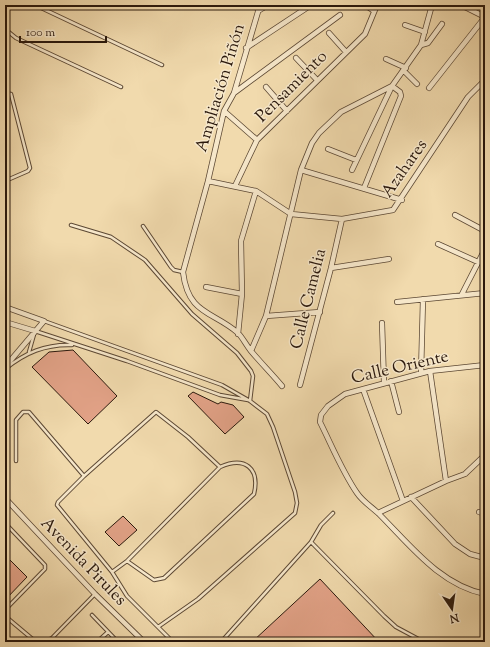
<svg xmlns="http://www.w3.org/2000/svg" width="490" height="647" font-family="'Sorts Mill Goudy',serif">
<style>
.building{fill:#e2a287;stroke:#2a180c}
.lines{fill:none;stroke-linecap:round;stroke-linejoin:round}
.service-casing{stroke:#5c4834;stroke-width:4.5}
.minor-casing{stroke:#5c4834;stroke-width:6}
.service{stroke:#f6e7ca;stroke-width:2.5}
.minor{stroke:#f6e7ca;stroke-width:4.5}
.labels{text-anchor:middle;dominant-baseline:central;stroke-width:3;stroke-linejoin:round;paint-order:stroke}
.street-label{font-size:17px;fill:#2a180c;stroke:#f6e7ca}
</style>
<rect width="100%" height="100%" fill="#f1daad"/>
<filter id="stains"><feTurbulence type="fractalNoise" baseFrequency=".005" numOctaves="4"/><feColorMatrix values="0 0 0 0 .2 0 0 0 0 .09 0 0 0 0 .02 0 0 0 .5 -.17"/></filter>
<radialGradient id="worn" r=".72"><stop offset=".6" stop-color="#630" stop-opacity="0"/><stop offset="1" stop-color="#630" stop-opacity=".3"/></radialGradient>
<path class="building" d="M73,350L117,396L88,424L32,367L49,352Z
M193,392L218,404L221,402L233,405L244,417L225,434L188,396Z
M123,516L137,530L119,546L105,532Z
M5,555L27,577L5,600Z
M320,579L379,642H252Z"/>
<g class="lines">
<defs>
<path id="service" d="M35,5L162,65
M5,29L16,38L121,87
M5,93L11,94L30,168L28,171L5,181
M71,225L111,237L145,260L192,314L237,353L251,371L253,376L250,401
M143,226L171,267L174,270L183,272
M44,321L222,385L250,401L267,414L273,427L295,492L297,503L295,513L198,599L158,627
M5,337V357
M29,352L35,331L127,361L220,395L248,400
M5,369C25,353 45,344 72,345
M16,461V420L23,412H29L84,476
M5,523L45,565V569L5,610
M311,542L321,525L333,513
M127,561L154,580L164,578L254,494C260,468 245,456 220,467
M112,572L127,561L220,467L188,437L156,412L84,476L58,502L57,505L112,572L127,596L173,642
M92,615L118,642
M5,616L36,642
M45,642L52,638L95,594
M97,642L108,632
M221,642L311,542L384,616L396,627L424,642"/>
<path id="minor" d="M260,5L234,93L224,111L208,181L256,191L291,214L342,219L393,210L468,97L485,80
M365,5L374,11
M461,5L485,17
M258,11L268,5
M405,25L425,32
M329,33L346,52
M421,45L428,43L442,24
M246,48L311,5
M296,58L317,80
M386,59L406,68
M404,71L417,84
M266,87L287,111
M429,88L485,17
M234,93L340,15
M224,111L257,140
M328,149L356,160
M301,170L402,200
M352,170L392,86L400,92L401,96L364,188
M208,181L183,272C188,315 213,311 238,333C243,338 246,345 251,351C261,363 272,374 282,386
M235,186L257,140L365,34L377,5
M455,215L485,231
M438,244L478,262
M331,268L389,259
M206,287L242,294
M462,294L485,249
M397,302L485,293
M5,307L44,321L5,367
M266,316L320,312
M5,322L35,331
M382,323L384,383
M238,334L242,294L241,241L256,191
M251,351L266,316L301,170L312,143L319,133L341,112L392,86L421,45L432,5
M485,365L430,371L345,394L328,406L321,415L320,422C332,446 342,471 357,493C363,502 372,507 379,514C410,545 440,585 485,594
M430,371L446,481
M421,373L423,299
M391,381L399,412
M300,385L331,268L342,219
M363,389L403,501
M411,497L455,544L470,554L485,558
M5,498L95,594L144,642
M479,512L485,514
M378,513L446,481L465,474L485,455"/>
</defs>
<use href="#service" class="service-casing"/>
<use href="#minor" class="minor-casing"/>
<use href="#service" class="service"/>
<use href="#minor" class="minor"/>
</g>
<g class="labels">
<g class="street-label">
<text transform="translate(292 87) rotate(-45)">Pensamiento</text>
<text transform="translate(221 88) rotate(-73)">Ampliación Piñón</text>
<text transform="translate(405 169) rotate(-55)">Azahares</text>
<text transform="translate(309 299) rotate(-76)">Calle Camelia</text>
<text transform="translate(400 368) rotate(-13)">Calle Oriente</text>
<text transform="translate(83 562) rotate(46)">Avenida Pirules</text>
</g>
</g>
<rect width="490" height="647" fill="none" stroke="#f1daad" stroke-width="20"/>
<rect x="6" y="6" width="478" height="635" fill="none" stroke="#2a180c" stroke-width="2"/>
<rect x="10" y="10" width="470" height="627" fill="none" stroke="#2a180c"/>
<g transform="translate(452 609) rotate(167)" stroke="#f6e7ca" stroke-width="3" paint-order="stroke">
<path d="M0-3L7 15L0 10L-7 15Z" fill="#2a180c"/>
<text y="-6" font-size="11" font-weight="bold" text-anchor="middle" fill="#2a180c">N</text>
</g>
<path d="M20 36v6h86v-6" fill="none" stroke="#2a180c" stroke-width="2"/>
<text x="26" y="36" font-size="12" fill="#2a180c" stroke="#f6e7ca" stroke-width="3" paint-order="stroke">100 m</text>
<rect width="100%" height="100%" filter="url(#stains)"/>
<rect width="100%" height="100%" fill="url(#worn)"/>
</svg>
